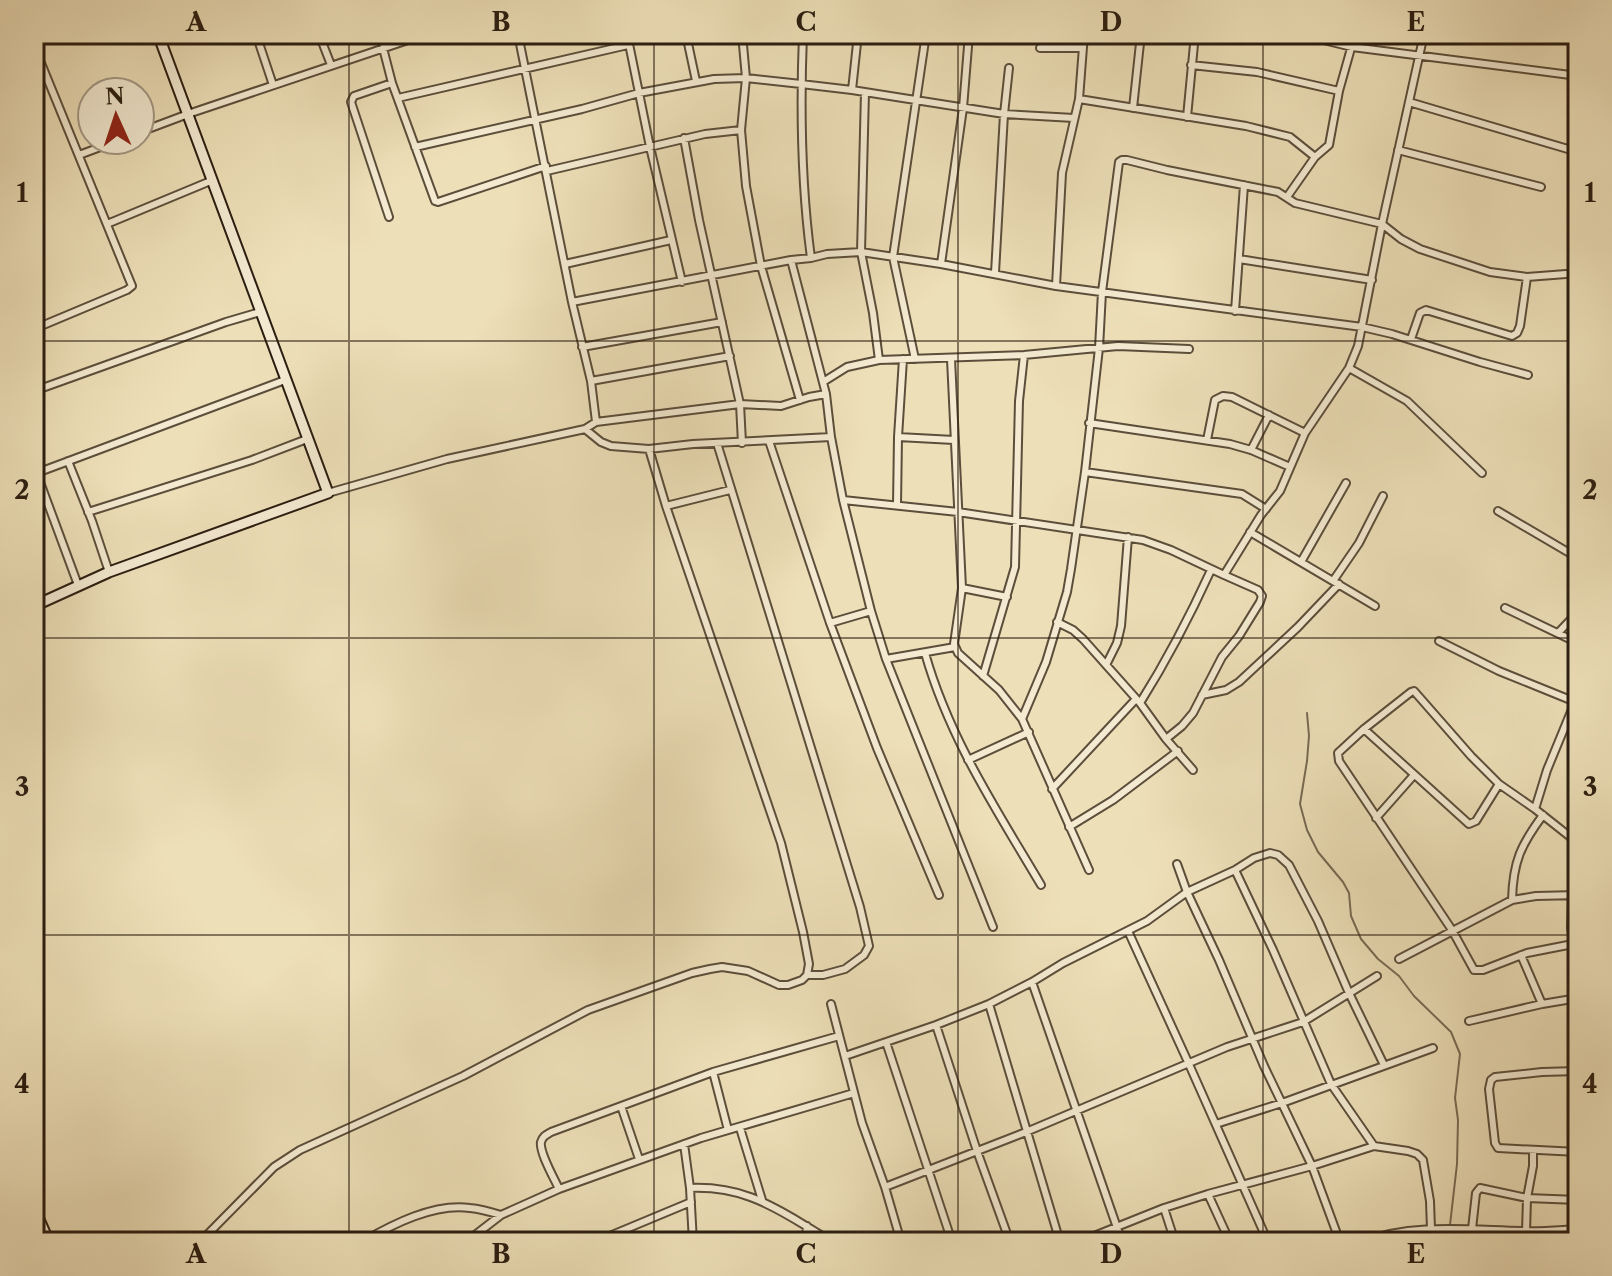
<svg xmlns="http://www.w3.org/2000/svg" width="1612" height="1276" font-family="'Libre Caslon Text',serif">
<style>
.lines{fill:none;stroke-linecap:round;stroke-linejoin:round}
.stream{stroke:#786a53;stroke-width:2}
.street-casing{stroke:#5c4e3b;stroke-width:10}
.secondary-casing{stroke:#2b1d11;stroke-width:13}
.street{stroke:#f3ead1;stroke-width:6}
.secondary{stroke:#f3ead1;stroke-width:9}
.grid{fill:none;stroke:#2b1d11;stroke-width:2;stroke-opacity:0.55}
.neatline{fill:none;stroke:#2b1d11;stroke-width:3}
.grid-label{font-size:26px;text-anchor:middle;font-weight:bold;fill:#2b1d11}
</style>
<rect width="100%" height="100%" fill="#eddfb8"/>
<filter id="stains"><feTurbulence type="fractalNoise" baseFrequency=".0025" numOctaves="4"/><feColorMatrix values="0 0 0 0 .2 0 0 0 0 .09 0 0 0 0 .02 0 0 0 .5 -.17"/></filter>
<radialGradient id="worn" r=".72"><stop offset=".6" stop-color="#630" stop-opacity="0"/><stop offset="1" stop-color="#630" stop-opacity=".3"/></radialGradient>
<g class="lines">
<path class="stream" d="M1307,713L1309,736L1307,761L1300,804L1307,830L1318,852L1343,882L1349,893L1351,916L1361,939L1378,959L1399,976L1414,996L1451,1032L1460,1054L1455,1098L1458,1120L1457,1164L1450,1225
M1450,1231L1451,1242"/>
<defs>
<path id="street" d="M256,34L273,85
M319,34L331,65
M627,34L650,147L682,282
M686,34L696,81
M742,34L746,78L741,130L746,186L761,266L800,400
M803,34C800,109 801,183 811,258
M1299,34L1352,47L1578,76
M34,46L132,286L127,290L34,329
M383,48L392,83L435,201L438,202L546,166
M1040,48H1083
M1191,65L1257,72L1339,91L1355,34
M852,90L858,34
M865,92L861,252L873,313L879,360
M398,98L628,45
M1079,99L1246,126L1290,137L1315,157L1287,197
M1409,102L1578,152
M1133,108L1141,34
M1187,117L1195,34
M140,132L188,114L426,34
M684,138L699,220L740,404L742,443
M415,147L582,109L639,93L714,79L746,78L801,84L852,90L1004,114L1074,118
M1398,150L1541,187
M79,155L119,140
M1315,157L1329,145L1339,91
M547,171L705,134L741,130
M389,217L351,102L354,96L392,83
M107,224L213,180
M1239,259L1372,280
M791,260L826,394L831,437L843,500L871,611L886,659L993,927
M565,264L671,240
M941,264L963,108L969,34
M995,273L1004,114L1009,68
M1056,286L1062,173L1079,99L1084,34
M572,302L791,260L811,258L827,254L861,252L941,264L1056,286L1362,327L1392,334L1480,362L1528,375
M1235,311L1244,185
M1411,339L1420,313L1426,310L1512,336L1517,333L1520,326L1527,277
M582,347L722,322
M915,359L893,257L926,34
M951,359L962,588L954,644L958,653L999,690L1022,719
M1349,368L1407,401L1482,473
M591,381L730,356
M823,382L847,367L879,360L1024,355L1118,346L1189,349
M34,391L226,322L260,312
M596,422L740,404L781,406L809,397L826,394
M1089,423L1230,444L1251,450L1290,467
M585,429L601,442L611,446L649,449L693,444L831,437
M898,437L954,440
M1207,440L1215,400L1223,396L1232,397L1305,433
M769,441L830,623L877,748L939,895
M649,449L666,506L781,843L803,932L809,964L807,975
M1251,450L1269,415
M68,461L92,521L109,572
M34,466L78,585
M1085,472L1242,494L1266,509
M34,474L285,380
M328,493L447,459L585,429L596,422L591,381L572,302L518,34
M843,500L958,512L1143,540L1171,550L1224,575L1261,515L1280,491L1305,433L1349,368L1358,346L1382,224L1424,34
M897,505L898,437L903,359
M666,506L730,490
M1498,511L1578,558
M88,512L252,460L307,439
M1250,532L1375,606
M1301,562L1346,483
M1333,581L1359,543L1383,496
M962,588L1007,597
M1505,608L1578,643
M1057,622L1073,630L1083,639L1140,703L1166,739L1193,770
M830,623L871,611
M1558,633L1578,612
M1439,641L1499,671L1578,703
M925,653C949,738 996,809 1041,885
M886,659L955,647
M1106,665L1117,643L1121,626L1128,537
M983,676L1015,567L1019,401L1024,355
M1202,695L1226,690L1239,682L1298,627L1339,584
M1140,703C1167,660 1190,616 1211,570
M1364,729L1469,824L1476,821L1499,784
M1166,739L1182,726L1193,713L1222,657L1239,636L1260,602L1262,596L1258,590L1224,575
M968,760L1029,732
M1052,789L1136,699
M1535,809L1547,770L1575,702
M1376,818L1414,775
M1069,827L1113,800L1178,751
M1177,864L1187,892L1219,960L1264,1066L1312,1166L1340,1242
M1089,870L1022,719L1046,662L1067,592L1071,569L1085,472L1099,348L1102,292L1119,162L1122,160H1127L1167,170L1278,192L1295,203L1382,224L1401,239L1420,249L1490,272L1527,277L1566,274
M1235,870L1273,950L1331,1084L1374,1146
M1572,894L1571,928L1578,968
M1512,900C1513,861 1521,845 1543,815
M1128,931L1188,1062L1268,1242
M1573,944L1527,953L1483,970H1474L1452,930L1339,761L1338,753L1364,729L1411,692L1414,691L1471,756L1499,784L1535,809L1578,843
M1521,955L1542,1004
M1399,959L1512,900L1536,896L1578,895
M1032,982L1122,1242
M831,1004L862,1123L885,1187L901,1242
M989,1004L1060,1242
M1469,1021L1542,1004L1578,998
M936,1025L977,1151L1010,1242
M886,1042L952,1242
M845,1056L936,1025L989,1004L1032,982L1063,963L1147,921L1187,892L1235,870L1254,858L1270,853L1278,855L1289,865L1318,921L1349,993L1384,1065
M1578,1071L1542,1072L1495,1077L1491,1080L1489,1089L1495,1143L1498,1148L1578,1152
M713,1072L728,1130
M621,1106L639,1159
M1216,1124L1282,1103L1433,1048
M740,1128L762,1200
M684,1144L690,1188L693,1242
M885,1187L1026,1132L1227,1047L1303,1022L1377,976
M690,1188C737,1186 767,1202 806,1226C815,1231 823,1237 833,1242
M559,1189C554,1178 539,1152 541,1142C543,1136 546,1135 551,1132L713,1072L839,1036
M1208,1194L1230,1242
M1164,1208L1175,1242
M1526,1232L1527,1198L1533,1166V1151
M200,1242L274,1167L300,1150L463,1076L588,1010L692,973L710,969L722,967L748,971L779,985H788L802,980L807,975H823L845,969L864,955L869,946L860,907L717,443
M362,1242C393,1224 434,1203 470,1208C481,1209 491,1212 501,1215
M466,1242L501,1215L559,1189L701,1138L854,1093
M595,1242L691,1202
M805,1242L807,1226
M1079,1242L1164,1208L1208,1194L1312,1166L1374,1146L1408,1151L1417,1154L1423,1160L1430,1201L1431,1229
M1362,1242C1412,1223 1469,1230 1522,1231C1541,1232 1559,1230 1578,1229
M1473,1242L1472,1229L1476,1193L1480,1188L1527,1198L1578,1200"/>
<path id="secondary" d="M34,606L109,572L328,493L158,34
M34,1208L49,1242"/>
</defs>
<use href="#street" class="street-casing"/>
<use href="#secondary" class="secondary-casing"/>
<use href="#street" class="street"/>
<use href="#secondary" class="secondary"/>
</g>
<path class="grid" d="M349,34V1242M654,34V1242M958,34V1242M1263,34V1242M34,341H1578M34,638H1578M34,935H1578"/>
<rect width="1612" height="1276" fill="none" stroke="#eddfb8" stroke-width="88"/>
<g transform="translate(116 116) rotate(357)"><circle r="38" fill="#f3ead1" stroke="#a39884" stroke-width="2"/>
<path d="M0-6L14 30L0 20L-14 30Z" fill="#8f2418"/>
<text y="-12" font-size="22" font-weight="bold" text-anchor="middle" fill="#2b1d11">N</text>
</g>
<rect x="44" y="44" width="1524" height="1188" class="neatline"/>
<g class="grid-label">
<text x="196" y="31">A</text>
<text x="501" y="31">B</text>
<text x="806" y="31">C</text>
<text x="1111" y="31">D</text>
<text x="1416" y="31">E</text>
<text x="22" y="202">1</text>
<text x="1590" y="202">1</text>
<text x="22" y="499">2</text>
<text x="1590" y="499">2</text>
<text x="22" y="796">3</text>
<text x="1590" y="796">3</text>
<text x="22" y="1093">4</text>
<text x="1590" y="1093">4</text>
<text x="196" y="1263">A</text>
<text x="501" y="1263">B</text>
<text x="806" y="1263">C</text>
<text x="1111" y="1263">D</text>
<text x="1416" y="1263">E</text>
</g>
<rect width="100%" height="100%" filter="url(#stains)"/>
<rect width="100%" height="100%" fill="url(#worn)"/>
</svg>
